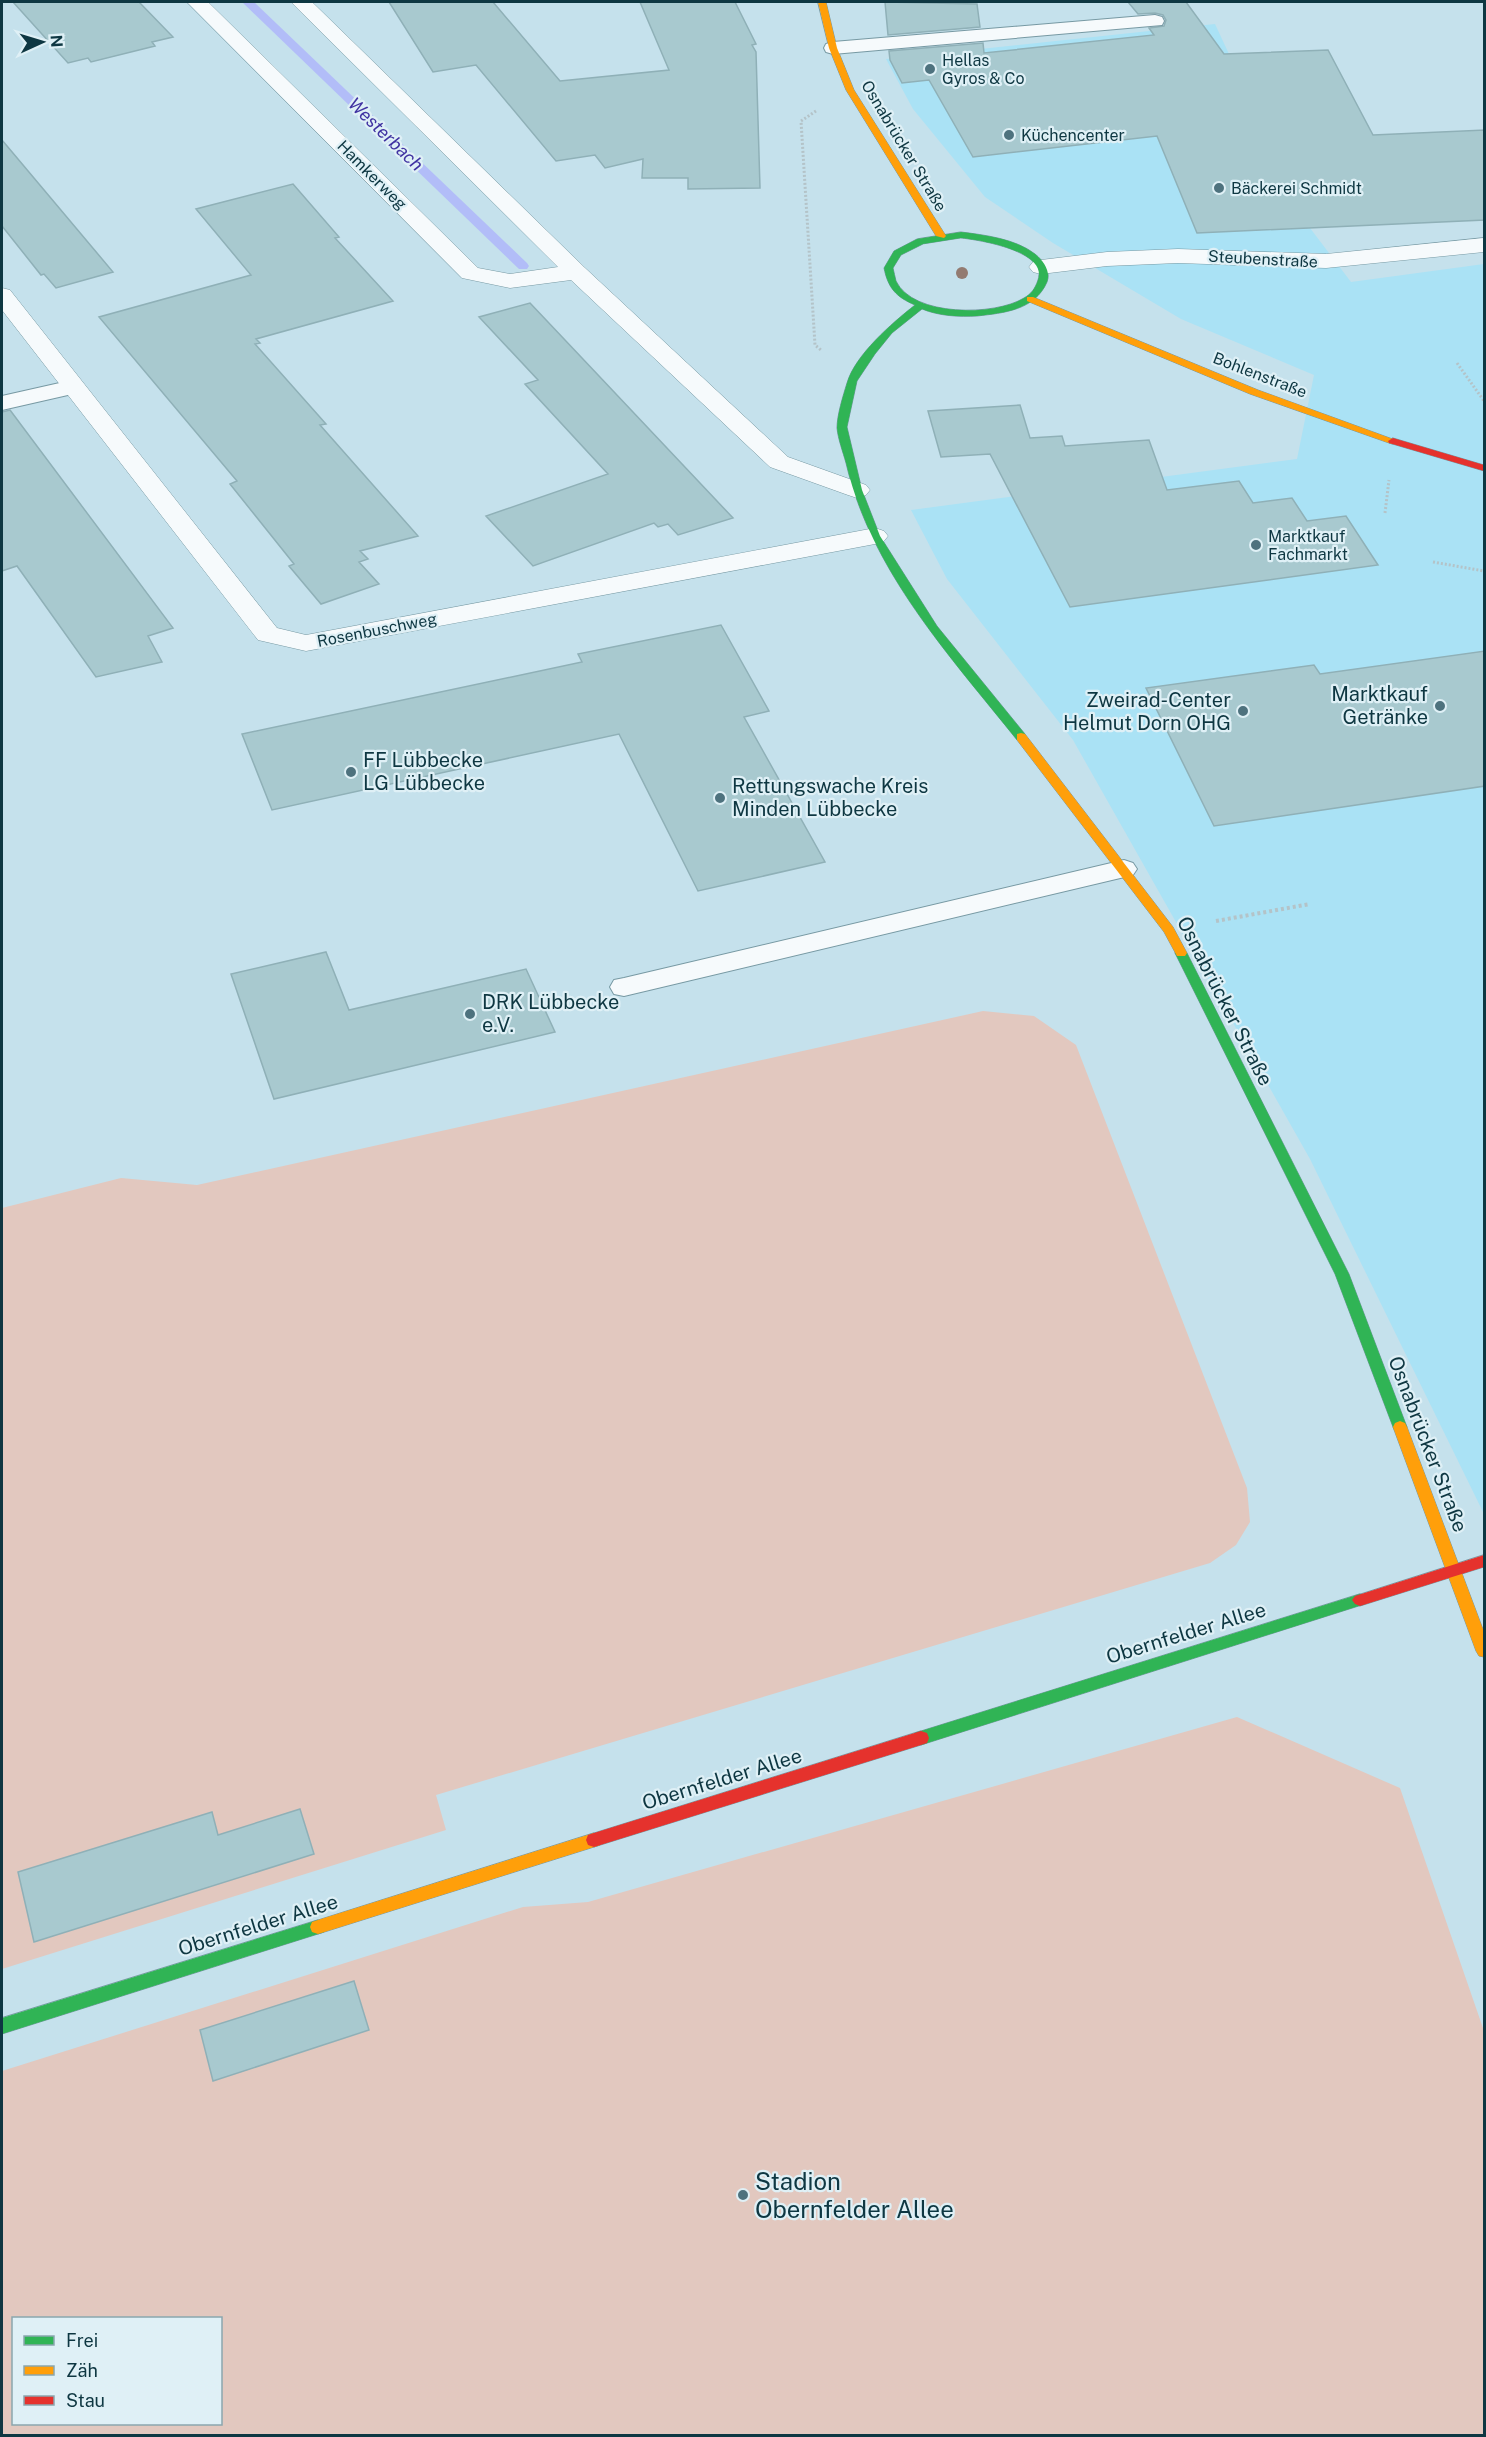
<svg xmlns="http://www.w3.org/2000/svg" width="1486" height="2437" font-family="'Public Sans',sans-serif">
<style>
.built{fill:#aae2f5}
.green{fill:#e2c8bf;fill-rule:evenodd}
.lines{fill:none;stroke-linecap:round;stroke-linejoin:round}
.stream{fill:#b2bdf8;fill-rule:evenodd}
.building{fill:#a8c9cf;stroke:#8fb0b7;stroke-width:1.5}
.lane-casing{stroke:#7799a3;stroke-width:2}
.street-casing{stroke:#7799a3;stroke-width:1}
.fast-casing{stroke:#7799a3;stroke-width:1}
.slow-casing{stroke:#7799a3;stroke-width:1}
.jam-casing{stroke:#7799a3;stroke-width:1}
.path-far1{stroke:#b4c3c8;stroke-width:3;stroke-dasharray:2 2;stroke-linecap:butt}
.path{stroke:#b4c3c8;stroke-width:4;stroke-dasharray:3 3;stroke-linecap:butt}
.lane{fill:#f6fafc;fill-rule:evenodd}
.street{fill:#f6fafc;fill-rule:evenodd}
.fast{fill:#30b455;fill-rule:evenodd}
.slow{fill:#ff9f0a;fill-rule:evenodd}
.jam{fill:#e5322d;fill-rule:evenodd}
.tree{fill:#937b71}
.poi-dot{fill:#4e727e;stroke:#dff0f6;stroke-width:2}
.labels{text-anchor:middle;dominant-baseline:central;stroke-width:4.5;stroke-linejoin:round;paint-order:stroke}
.far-poi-label{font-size:16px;fill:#0e3742;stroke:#dff0f6;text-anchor:start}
.far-street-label{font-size:16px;fill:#0e3742;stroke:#dff0f6}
.far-water-label{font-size:18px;font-style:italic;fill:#4033a2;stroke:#dff0f6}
.poi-label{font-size:20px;fill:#0e3742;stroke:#dff0f6;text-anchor:start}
.street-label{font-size:20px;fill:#0e3742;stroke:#dff0f6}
.near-poi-label{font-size:24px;fill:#0e3742;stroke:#dff0f6;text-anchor:start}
</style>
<rect width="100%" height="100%" fill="#c5e1ec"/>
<path class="built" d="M1215,24L1310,228L1351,282L1484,264V1514L1310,1159L1073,740L947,579L911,510L1297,459L1314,375L1181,319L1053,243L985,197L913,109L886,59Z"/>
<path class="green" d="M983,1011L1034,1016L1076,1045L1247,1488L1250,1522L1236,1545L1210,1563L436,1795L446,1830L2,1969V1208L121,1178L197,1185Z
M1237,1717L1400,1788L1484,2031V2435H2V2071L523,1907L588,1902ZM14,2318H220V2424H14Z"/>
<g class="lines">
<path class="stream" d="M242,2H254L527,263L529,266L527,269H519Z"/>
</g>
<path class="building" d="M13,2H139L173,37L152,42L155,46L91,62L88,58L68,63Z
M389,2H493L560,81L669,70L640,2H735L756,44L752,45L756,52L760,188L688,189V178H642L643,159L605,168L595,155L556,161L476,65L433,72Z
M885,2L977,4L980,27L888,35Z
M1128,2H1186L1224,54L1328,50L1373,135L1485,130V220L1197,233L1157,136L973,157L929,80L902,83L890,60L889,51L983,43L984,53L1154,35L1149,28L1164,26L1166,20L1163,15L1155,13L1138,14Z
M2,140L113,272L56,288L44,274L41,275L2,226Z
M293,184L339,237L335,238L393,301L256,339L260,343L255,344L326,424L320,425L418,536L360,551L368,559L359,562L379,584L321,604L289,566L294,564L230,484L237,481L99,317L251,275L196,209Z
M530,303L582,358L733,518L678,535L668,524L658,527L654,523L533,566L486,516L608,474L525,384L538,380L479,317Z
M1020,405L1030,438L1062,436L1065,446L1149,440L1167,490L1239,481L1253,503L1292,498L1307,521L1346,516L1378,565L1070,607L990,454L941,457L928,411Z
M10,410L173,628L148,636L162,662L96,677L17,566L2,571V412Z
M721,625L769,711L744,717L825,862L698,891L619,734L272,810L242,734L582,662L578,654Z
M1485,651V786L1214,826L1146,688L1314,665L1320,674Z
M326,952L349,1010L526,969L555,1032L274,1099L231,974Z
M300,1809L314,1854L34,1942L18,1872L212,1812L218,1835Z
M354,1981L369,2030L213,2081L200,2030Z"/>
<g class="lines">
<defs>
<path id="lane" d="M1155,15L1162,17L1164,21L1162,25L833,54L826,52L824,48L826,44L833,42Z
M73,380L81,382L84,387L81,392L2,410V396Z
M1124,860L1133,863L1137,869L1133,875L624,996L614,994L610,987L614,980L624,978Z"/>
<path id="street" d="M187,2H208L478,268L510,274L558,267L291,2H312L584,267L788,457L866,485L870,490L866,495L857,498L848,495L770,467L571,280L510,288L462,278Z
M1484,238V252L1326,268L1178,263L1107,266L1041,274L1033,272L1029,267L1033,262L1041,260L1107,252L1178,249L1326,254Z
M2,288L10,290L277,628L306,635L875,528L884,531L888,536L884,541L875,544L306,651L258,640L2,310Z"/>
<path id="fast" d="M961,232C985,235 1016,239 1035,254C1044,261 1051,272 1047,282C1035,310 1004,313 977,316C959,317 939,316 922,309L892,333L875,354L857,381L847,427L862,490L880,536L937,626L1025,734V740H1017C950,656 871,571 846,463C843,452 838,439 837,428C837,415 843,396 847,383C855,355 892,323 915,305C896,297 888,288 884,268L894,251L917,239ZM961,238C980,240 1048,251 1038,280C1035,289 1031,294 1024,298C995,316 913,317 896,281C895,277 894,272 893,268L901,255L923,244Z
M1181,949L1187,953L1349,1274L1407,1427L1405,1431H1395L1393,1427L1335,1274L1175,953Z
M1360,1594L1365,1596L1368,1600L1365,1604L921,1745L915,1743L913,1738L915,1733L921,1731Z
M318,1920L324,1922L326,1927L324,1932L318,1934L2,2034V2018Z"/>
<path id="slow" d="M818,2H826L837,48L854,90L946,236L944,238L936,236L846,90L829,48Z
M1027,297H1033L1258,390L1398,441L1393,444L1389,443L1250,394L1027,301Z
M1021,733L1025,734L1173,927L1187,953L1185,956H1177L1164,932L1017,740V734Z
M1400,1421L1405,1423L1407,1427L1484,1632V1657L1479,1656L1476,1651L1393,1427L1395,1423Z
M594,1833L600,1835L602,1840L600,1845L594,1847L318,1934L312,1932L310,1927L312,1922L318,1920Z"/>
<path id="jam" d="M1393,438L1484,465V471L1389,443L1388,441Z
M1484,1555V1567L1360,1606L1355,1604L1352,1600L1355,1596Z
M921,1731L927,1733L929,1738L927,1743L921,1745L594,1847L588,1845L586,1840L588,1835L594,1833Z"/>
</defs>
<use href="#lane" class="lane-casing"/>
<use href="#street" class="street-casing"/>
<use href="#fast" class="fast-casing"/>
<use href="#slow" class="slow-casing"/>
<use href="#jam" class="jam-casing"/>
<path class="path-far1" d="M816,111L801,121L815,345L821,350
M1457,363L1484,401
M1385,513L1389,480
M1433,562L1484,571"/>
<path class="path" d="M1216,921L1310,904"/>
<use href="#lane" class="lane"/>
<use href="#street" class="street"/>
<use href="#fast" class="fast"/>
<use href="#slow" class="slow"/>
<use href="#jam" class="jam"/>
</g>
<circle class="tree" cx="962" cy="273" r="6"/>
<g class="poi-dot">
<circle cx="930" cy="69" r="6"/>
<circle cx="1009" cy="135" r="6"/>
<circle cx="1219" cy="188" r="6"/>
<circle cx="1256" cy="545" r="6"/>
<circle cx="1440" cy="706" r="6"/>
<circle cx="1243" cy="711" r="6"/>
<circle cx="351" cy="772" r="6"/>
<circle cx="720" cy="798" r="6"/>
<circle cx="470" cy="1014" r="6"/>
<circle cx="743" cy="2195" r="6"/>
</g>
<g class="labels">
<g class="far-poi-label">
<text x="942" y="60">Hellas<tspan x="942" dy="18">Gyros &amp; Co</tspan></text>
<text x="1021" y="135">Küchencenter</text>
<text x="1231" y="188">Bäckerei Schmidt</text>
<text x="1268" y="536">Marktkauf<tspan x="1268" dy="18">Fachmarkt</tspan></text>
</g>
<g class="far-street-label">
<text transform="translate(904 146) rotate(59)">Osnabrücker Straße</text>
<text transform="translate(372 175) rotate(45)">Hamkerweg</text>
<text transform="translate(1263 259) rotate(3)">Steubenstraße</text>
<text transform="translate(1260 375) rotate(21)">Bohlenstraße</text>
<text transform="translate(377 630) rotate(-11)">Rosenbuschweg</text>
</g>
<g class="far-water-label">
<text transform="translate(386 134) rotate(44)">Westerbach</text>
</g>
<g class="poi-label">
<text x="1428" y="694" text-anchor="end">Marktkauf<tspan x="1428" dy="23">Getränke</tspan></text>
<text x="1231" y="700" text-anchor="end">Zweirad-Center<tspan x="1231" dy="23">Helmut Dorn OHG</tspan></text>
<text x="363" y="760">FF Lübbecke<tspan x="363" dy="23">LG Lübbecke</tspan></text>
<text x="732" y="786">Rettungswache Kreis<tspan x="732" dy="23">Minden Lübbecke</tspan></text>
<text x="482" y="1002">DRK Lübbecke<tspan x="482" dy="23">e.V.</tspan></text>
</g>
<g class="street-label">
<text transform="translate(1225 1001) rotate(63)">Osnabrücker Straße</text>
<text transform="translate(1428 1444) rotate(69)">Osnabrücker Straße</text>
<text transform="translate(1186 1633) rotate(-17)">Obernfelder Allee</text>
<text transform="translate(722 1779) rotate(-17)">Obernfelder Allee</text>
<text transform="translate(258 1925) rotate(-17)">Obernfelder Allee</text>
</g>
<g class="near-poi-label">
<text x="755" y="2181">Stadion<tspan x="755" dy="28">Obernfelder Allee</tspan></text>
</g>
</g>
<rect width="1486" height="2437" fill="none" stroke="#0e3742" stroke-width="6"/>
<rect x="12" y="2317" width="210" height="108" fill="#dff0f6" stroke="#8ba6ae" stroke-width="1.5"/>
<rect x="24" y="2336" width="30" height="9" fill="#30b455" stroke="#8ba6ae" stroke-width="1.5"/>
<text x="66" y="2347" font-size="18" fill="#0e3742">Frei</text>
<rect x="24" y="2366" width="30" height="9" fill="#ff9f0a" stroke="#8ba6ae" stroke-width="1.5"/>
<text x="66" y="2377" font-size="18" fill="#0e3742">Zäh</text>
<rect x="24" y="2396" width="30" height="9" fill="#e5322d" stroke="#8ba6ae" stroke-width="1.5"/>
<text x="66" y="2407" font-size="18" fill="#0e3742">Stau</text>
<g transform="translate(42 42) rotate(86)" stroke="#dff0f6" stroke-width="4.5" paint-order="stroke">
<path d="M0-4.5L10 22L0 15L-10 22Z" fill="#0e3742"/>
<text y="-9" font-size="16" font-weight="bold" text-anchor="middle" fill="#0e3742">N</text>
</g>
</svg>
